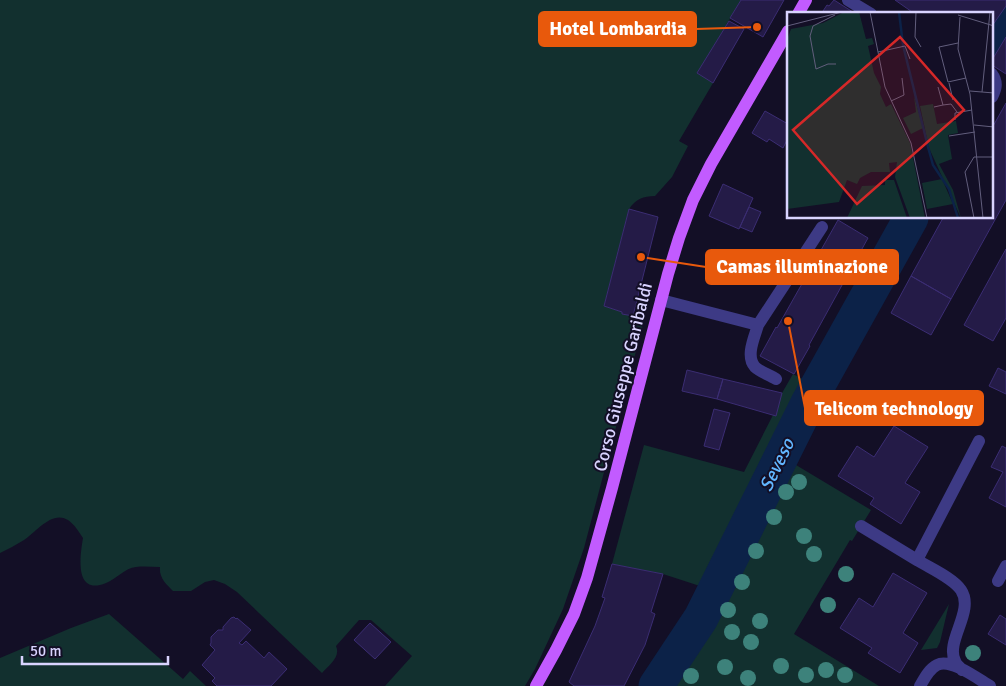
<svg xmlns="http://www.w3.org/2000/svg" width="1006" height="686" font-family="Signika,sans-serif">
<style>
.green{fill:#12302f}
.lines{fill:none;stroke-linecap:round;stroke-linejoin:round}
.river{stroke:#0c2248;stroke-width:35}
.building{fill:#241b47;stroke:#3b2d73}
.minor{stroke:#3d3a85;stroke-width:12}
.major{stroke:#c25bff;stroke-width:12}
.tree{fill:#3d827b}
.labels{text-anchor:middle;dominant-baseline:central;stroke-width:4;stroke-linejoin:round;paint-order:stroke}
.street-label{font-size:18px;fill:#d9d4ff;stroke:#130f26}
.water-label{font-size:19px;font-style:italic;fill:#62b6ff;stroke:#130f26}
.inset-river{fill:none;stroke:#0c2248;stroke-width:2.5}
.inset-road{fill:none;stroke:#625e7d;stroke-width:1}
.view{fill:#d62828;fill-opacity:0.15;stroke:#d62828;stroke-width:2.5}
.inset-edge{fill:none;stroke:#d9d4ff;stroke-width:2.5}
.leader{fill:none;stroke:#e8590c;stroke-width:2}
.callout-dot{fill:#e8590c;stroke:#130f26;stroke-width:2}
.callout{fill:#e8590c;stroke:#e8590c;stroke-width:2}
.callout-label{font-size:19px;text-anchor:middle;font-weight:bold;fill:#fff}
</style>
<rect width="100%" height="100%" fill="#130f26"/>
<path class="green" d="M0,0H741L698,73L713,83L679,141L688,146L672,177L655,196C643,196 636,199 629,209L604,306L622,312V314L633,316V314L645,317L584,548L563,609L535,669L525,686H385L412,656L371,620H359L336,646C341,657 329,665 322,673L237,592L225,584L214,580L205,582L191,591H173C166,584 159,578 160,567C152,567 144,566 136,567C125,568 116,579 106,583C74,596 80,556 83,538C79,532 74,524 68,520C52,510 36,532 24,540C16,545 8,549 0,553Z
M793,374L806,381L717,558L703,587L663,574L612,564L644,445L744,472L773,415L782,393Z
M791,462L871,510L852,541L850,540L794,634L879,686H671L714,619L756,529Z
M949,604L940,642L937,648L921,650Z
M109,614L183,679L190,671L206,686H0V658L71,628Z"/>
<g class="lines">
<path class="river" d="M992,41L1006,19
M656,686L701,618L808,403L911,218"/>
</g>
<path class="building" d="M741,0H784L763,37L730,18Z
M834,0L856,14H821L827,5L829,6Z
M895,0H1006V6L992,26V14H915Z
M729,21L744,29L713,83L697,73Z
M1006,37V74L992,65V60Z
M1006,103V200L951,299L911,276L943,218H992V128Z
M765,111L788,124V138L783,148L769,139L767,142L752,133Z
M723,184L753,198L739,229L709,216Z
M749,207L761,212L752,232L740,227Z
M629,209L658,217L633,316L622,314V312L604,306Z
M838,220L868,238L809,345L810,346L794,374L760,356L776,327L777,328Z
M1006,249V318L993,341L964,325Z
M911,276L951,299L931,335L891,313Z
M998,368L1006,372V394L989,386Z
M687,370L723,379L717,399L682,391Z
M723,379L782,393L776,416L717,399Z
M714,409L730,413L719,450L704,446Z
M894,426L928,447L905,483L920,492L901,524L870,504L874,498L838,476L857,446L874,457Z
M1002,446L1006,448V507L989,498L1003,472L991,467Z
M612,564L663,574L651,612L655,614L645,645L624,686H574L569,682L595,626L605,598L602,597Z
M893,573L927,593L903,633L918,643L900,673L868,653L872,648L840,628L859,598L873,607Z
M1000,615L1006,619V645L988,634Z
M234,617L236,619L237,618L251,630L239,643L242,645L246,641L264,658L269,652L287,669L271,686H217L212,681L215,678L202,665L215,650L210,645L211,643V637L218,630H223V627L231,618Z
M370,623L391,642L375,659L354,640Z"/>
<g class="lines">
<path class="minor" d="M848,0L871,14
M992,74C998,82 996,89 992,97
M661,300L758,325L822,227
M758,325C755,336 745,356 755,367C760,372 770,375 776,379
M861,526L917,560L979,441
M917,560C930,568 953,578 961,590C975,611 945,641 955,661C956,665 960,667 962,670
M998,581L1006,566
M920,686C924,679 929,669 937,665C951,658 978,679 990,686"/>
<path class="major" d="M798,14L806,0
M536,686L556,650L574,614L587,578L612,488L668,274L679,238L693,200L711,164L788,31"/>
</g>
<g class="tree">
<circle cx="799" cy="482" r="8"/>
<circle cx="786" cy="492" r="8"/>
<circle cx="774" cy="517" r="8"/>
<circle cx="804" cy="536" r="8"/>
<circle cx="756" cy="551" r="8"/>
<circle cx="814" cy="554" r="8"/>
<circle cx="846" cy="574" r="8"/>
<circle cx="742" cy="582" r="8"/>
<circle cx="828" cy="605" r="8"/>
<circle cx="728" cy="610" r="8"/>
<circle cx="760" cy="621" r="8"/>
<circle cx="732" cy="632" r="8"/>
<circle cx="751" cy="642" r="8"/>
<circle cx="973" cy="653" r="8"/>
<circle cx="781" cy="666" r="8"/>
<circle cx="725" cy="667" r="8"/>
<circle cx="826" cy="670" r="8"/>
<circle cx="806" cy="675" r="8"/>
<circle cx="845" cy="675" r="8"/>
<circle cx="691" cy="676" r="8"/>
<circle cx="748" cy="678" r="8"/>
</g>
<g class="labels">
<g class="street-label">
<text transform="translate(623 377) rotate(-76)">Corso Giuseppe Garibaldi</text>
</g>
<g class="water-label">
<text transform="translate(777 465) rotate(-64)">Seveso</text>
</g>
</g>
<g transform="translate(787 12)">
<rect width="206" height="206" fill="#130f26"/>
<path d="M57,0H72L79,27L85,26L87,32L81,34L87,61L94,75L93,82L99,95L104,92L123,131L138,206H123L108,165L110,150L102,151L103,160H84L73,166L70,172L60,168L52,190L0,197V28L4,17L36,11ZM127,84L136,116L124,122L116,106L129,100ZM146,92L150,112L169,109L171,121L161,123L165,147L152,152L166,178L174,206L142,136L133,94ZM155,167L166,192L140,197L135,171ZM98,168H107L120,206H60L75,174L98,173Z" fill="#12302f"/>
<path class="inset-river" d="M112,0L116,33L141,135L146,153L162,177L171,206M0,156V181"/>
<path class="inset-road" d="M83,0L98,75L124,131L140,206M129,0L128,25L134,35M48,3L26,14L23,24L29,57L41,52H49M171,3L207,14M173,5L171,37L183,82L196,206M0,14L55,0M171,31L152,35L161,70L179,66M91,40L118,34L123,47M162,71L166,88M183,79L207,81M195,80L203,0M104,89L117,83L115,66M156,93L164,92L170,100M147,95L156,93L151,75M168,108V101L185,98M187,113L207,115M162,124L188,120M187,206L178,160L187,145H207"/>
<path class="view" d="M113,25L177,98L70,192L6,118Z"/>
<rect width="206" height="206" class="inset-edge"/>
</g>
<path class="leader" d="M757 27L696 29M641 257L706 267M788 321L805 408"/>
<g class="callout-dot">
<circle cx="757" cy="27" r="5"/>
<circle cx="641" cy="257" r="5"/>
<circle cx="788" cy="321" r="5"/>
</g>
<g class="callout">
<rect x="539" y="12" width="157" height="34" rx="5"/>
<rect x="706" y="250" width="192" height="34" rx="5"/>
<rect x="805" y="391" width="178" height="34" rx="5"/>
</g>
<g class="callout-label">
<text x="618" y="35">Hotel Lombardia</text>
<text x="802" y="273">Camas illuminazione</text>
<text x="894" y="415">Telicom technology</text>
</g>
<path d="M22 656v8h146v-8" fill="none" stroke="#d9d4ff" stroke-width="2.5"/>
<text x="30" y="656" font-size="15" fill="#d9d4ff" stroke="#130f26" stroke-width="4" paint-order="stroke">50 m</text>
</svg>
